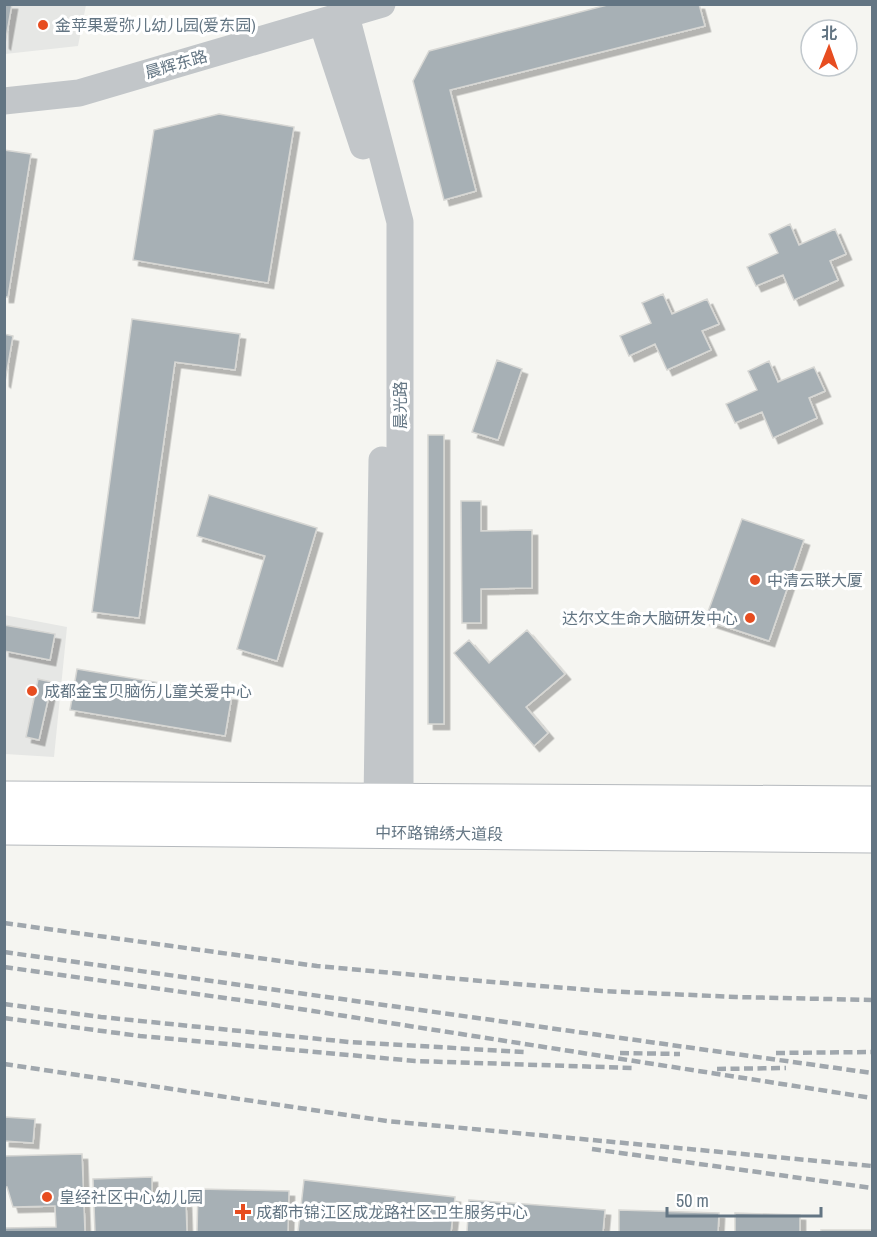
<svg xmlns="http://www.w3.org/2000/svg" width="877" height="1237" font-family="'Archivo Narrow','Noto Sans SC',sans-serif">
<style>
.built{fill:#e6e7e5}
.building{fill:#a7b0b5;stroke:#d7d7d4;stroke-width:1.5;filter:url(#shadow)}
.lines{fill:none;stroke-linecap:round;stroke-linejoin:round}
.major-casing{stroke:#b5b9bd;stroke-width:35}
.minor{stroke:#c2c6c9;stroke-width:27}
.major{stroke:#fff;stroke-width:33}
.rail{stroke:#a0a7ad;stroke-width:4.5;stroke-dasharray:9 4.5;stroke-linecap:butt}
.poi-dot{fill:#e74d20;stroke:#fff;stroke-width:2}
.labels{text-anchor:middle;dominant-baseline:central;stroke-width:6;stroke-linejoin:round;paint-order:stroke}
.poi-label{font-size:16px;fill:#637583;stroke:#fff;text-anchor:start}
.street-label{font-size:16px;fill:#637583;stroke:#fff}
</style>
<defs>
<filter id="shadow"><feDropShadow dx="5.5" dy="5.5" stdDeviation="0" flood-color="#0004"/></filter>
</defs>
<rect width="100%" height="100%" fill="#f5f5f1"/>
<path class="built" d="M4,5H86L78,46L5,54Z
M4,615L67,627L54,757L5,754Z"/>
<path class="building" d="M4,4H12L5,44L4,43Z
M611,4H699L705,26L450,90L476,191L444,200L413,81L429,51Z
M219,114L294,127L268,283L133,260L154,130Z
M4,150L31,154L8,297H4Z
M790,224L799,245L835,229L846,254L830,261L838,280L794,300L783,275L756,286L747,267L778,253L769,234Z
M663,294L672,314L707,299L719,324L702,331L711,350L667,370L655,344L629,356L620,336L651,323L642,303Z
M132,319L240,334L235,370L175,362L139,618L92,612Z
M4,334L13,336L5,382L4,381Z
M497,360L522,369L498,440L472,432Z
M769,361L778,382L814,367L825,391L809,398L817,418L773,438L762,412L735,423L726,404L757,390L748,371Z
M428,435H444V724H428Z
M209,495L317,528L277,661L237,649L265,556L197,536Z
M461,501H481V531L532,530V588L481,589V623H462Z
M742,519L804,540L769,641L705,620Z
M4,625L55,634L50,660L4,651Z
M527,630L565,674L526,707L548,733L534,746L454,653L469,640L489,663Z
M77,669L232,695L225,736L70,710Z
M38,679L52,682L39,740L26,737Z
M4,1117L35,1119L33,1143L4,1141Z
M82,1154L85,1232H4V1228L56,1227L55,1206L13,1207L7,1187H4V1156Z
M152,1177V1203L186,1202L187,1232H95L93,1179Z
M304,1180L455,1197L451,1232H298Z
M198,1189L289,1191L288,1232H197Z
M469,1200L605,1210L603,1232H467Z
M619,1210L719,1213L718,1232H619Z
M735,1213L800,1215V1232H735Z
M821,1230H871V1232H821Z"/>
<g class="lines">
<defs>
<path id="major" d="M4,798L872,803
M4,828L872,836"/>
</defs>
<use href="#major" class="major-casing"/>
<path class="minor" d="M346,16L400,222V801
M322,22L363,146
M4,101L79,93L382,4
M377,801L382,460"/>
<use href="#major" class="major"/>
<path class="rail" d="M4,923L317,966L481,981L602,991L736,997L872,1000
M4,952L872,1073
M4,967L268,1004L872,1098
M4,1004L101,1017L349,1042L524,1052
M4,1018L140,1036L415,1061L633,1068
M620,1053L680,1054
M776,1053L872,1052
M4,1064L387,1121L872,1166
M717,1069L786,1068
M592,1149L872,1188"/>
</g>
<g class="poi-dot">
<circle cx="43" cy="25" r="6"/>
<circle cx="755" cy="580" r="6"/>
<circle cx="750" cy="618" r="6"/>
<circle cx="32" cy="691" r="6"/>
<circle cx="47" cy="1197" r="6"/>
<path d="M240 1203h6v6h6v6h-6v6h-6v-6h-6v-6h6z"/>
</g>
<g class="labels">
<g class="poi-label">
<text x="55" y="25">金苹果爱弥儿幼儿园(爱东园)</text>
<text x="767" y="580">中清云联大厦</text>
<text x="738" y="618" text-anchor="end">达尔文生命大脑研发中心</text>
<text x="44" y="691">成都金宝贝脑伤儿童关爱中心</text>
<text x="59" y="1197">皇经社区中心幼儿园</text>
<text x="256" y="1212">成都市锦江区成龙路社区卫生服务中心</text>
</g>
<g class="street-label">
<text transform="translate(176 64) rotate(-16)">晨辉东路</text>
<text transform="translate(400 405) rotate(-90)">晨光路</text>
<text transform="translate(439 833) rotate(1)">中环路锦绣大道段</text>
</g>
</g>
<rect width="877" height="1237" fill="none" stroke="#637583" stroke-width="12"/>
<g transform="translate(829 48) rotate(1)"><circle r="28" fill="#ffffff" stroke="#c1c8cd" stroke-width="1.5"/>
<path d="M0-4.5L10 22L0 15L-10 22Z" fill="#e74d20"/>
<text y="-9" font-size="16" font-weight="bold" text-anchor="middle" fill="#637583">北</text>
</g>
<path d="M667 1207v9h154v-9" fill="none" stroke="#637583" stroke-width="3"/>
<text x="676" y="1207" font-size="18" fill="#637583" stroke="#ffffff" stroke-width="4.5" paint-order="stroke">50 m</text>
</svg>
